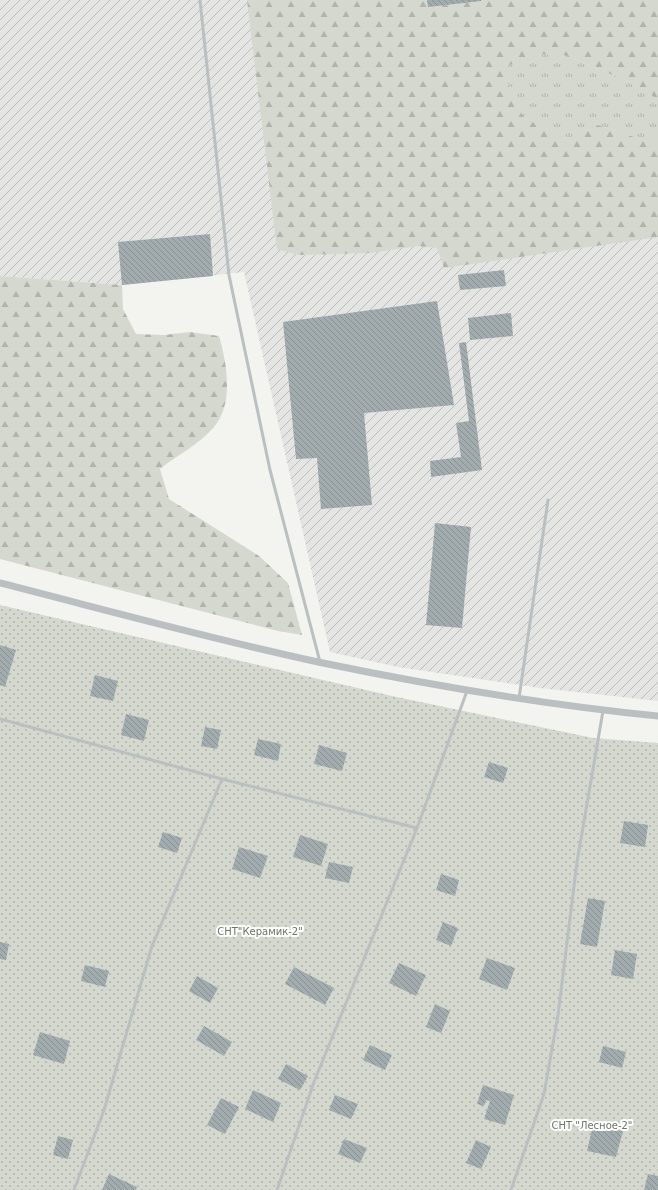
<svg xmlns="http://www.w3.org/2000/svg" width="658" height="1190" font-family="'DejaVu Sans',sans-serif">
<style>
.industrial{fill:url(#industrial-furrows)}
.grass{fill:url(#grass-tufts)}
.forest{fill:url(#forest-firs)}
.garden{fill:url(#garden-dots)}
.building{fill:url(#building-back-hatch)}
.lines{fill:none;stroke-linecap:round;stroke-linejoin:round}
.service{stroke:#bac0c1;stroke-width:3}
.tertiary{stroke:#bac0c1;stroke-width:7}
.labels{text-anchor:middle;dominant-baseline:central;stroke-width:4;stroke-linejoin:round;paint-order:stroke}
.park-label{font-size:10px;fill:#6b7663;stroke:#fff}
</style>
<defs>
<pattern id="industrial-furrows" width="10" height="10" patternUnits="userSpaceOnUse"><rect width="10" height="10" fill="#e4e4e3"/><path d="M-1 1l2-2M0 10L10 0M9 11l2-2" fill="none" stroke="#bcbebd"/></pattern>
<pattern id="grass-tufts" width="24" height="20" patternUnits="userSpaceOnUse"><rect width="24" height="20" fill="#d4d8cf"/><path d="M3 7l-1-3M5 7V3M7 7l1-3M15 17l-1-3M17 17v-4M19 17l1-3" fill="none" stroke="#b0b4ad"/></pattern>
<pattern id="forest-firs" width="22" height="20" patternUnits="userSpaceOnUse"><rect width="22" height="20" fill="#d4d8cf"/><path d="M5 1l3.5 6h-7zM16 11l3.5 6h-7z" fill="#b0b4ad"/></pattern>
<pattern id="garden-dots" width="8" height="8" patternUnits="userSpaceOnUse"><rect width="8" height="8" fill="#d4d8cf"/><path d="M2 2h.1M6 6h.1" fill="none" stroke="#b0b4ad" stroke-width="1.8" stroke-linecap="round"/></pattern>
<pattern id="building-back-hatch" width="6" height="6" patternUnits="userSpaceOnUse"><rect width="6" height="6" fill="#a2acaf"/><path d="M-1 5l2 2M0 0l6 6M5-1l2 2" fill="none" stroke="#889194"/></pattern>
</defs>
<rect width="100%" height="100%" fill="#f3f3ef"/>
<path class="industrial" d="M0,0H658V701L540,688L398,667L330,652L244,272L122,285L0,276Z"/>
<path class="grass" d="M532,54L564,55L625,80L658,99V145L598,125L568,139L524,118L515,101L502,69Z"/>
<path class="forest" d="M247,0H658V99L625,80L564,55L532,54L502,69L515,101L524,118L568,139L598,125L658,145V237L444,268L437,248L418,246L370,253L298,255L277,249Z
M0,276L122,285L123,309L136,334L164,335L190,332L219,336C227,364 234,403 214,427C200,444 177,455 160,469L169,499L259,556L288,583L302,635L278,631L0,559Z"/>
<path class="garden" d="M0,605L392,696L593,738L658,743V1190H0Z"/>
<path class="building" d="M427,0H481V1L428,7Z
M210,234L213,276L122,285L118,242Z
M504,270L506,286L460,290L458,275Z
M437,301L454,405L364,413L372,505L321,509L317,458L296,459L283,322Z
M511,313L513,336L470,340L468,318Z
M466,342L482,470L431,477L430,461L461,457L456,423L469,421L459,343Z
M435,523L471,527L462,628L426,625Z
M0,645L16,650L5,687L0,685Z
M95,675L118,681L113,701L90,696Z
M126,714L149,720L144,741L121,735Z
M205,727L221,730L217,749L201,746Z
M258,739L281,744L278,761L254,755Z
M319,745L347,753L342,771L314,764Z
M489,762L508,768L503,783L484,777Z
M624,821L648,825L645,847L620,843Z
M163,832L182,838L177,853L158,847Z
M300,835L328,844L321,866L293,857Z
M239,847L268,856L260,878L232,869Z
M329,862L353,867L349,883L325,878Z
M441,874L459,880L455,896L436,890Z
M588,898L605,901L597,947L580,944Z
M443,922L458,928L451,946L436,940Z
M0,942L9,944L6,960L0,959Z
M615,950L637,954L633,979L611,975Z
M487,958L515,968L507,990L479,979Z
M399,963L426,975L416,996L389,983Z
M85,965L109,971L105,987L81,981Z
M294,967L334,988L325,1005L285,984Z
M197,976L218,988L210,1003L189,991Z
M435,1004L450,1011L441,1033L426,1027Z
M204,1026L232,1042L224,1056L196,1040Z
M40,1032L70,1041L64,1064L33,1055Z
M370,1045L392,1055L385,1070L363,1060Z
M603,1046L626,1052L622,1068L599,1062Z
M286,1064L308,1076L300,1090L278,1079Z
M483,1085L514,1095L505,1125L484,1119L490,1101L486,1100L484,1106L477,1104Z
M253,1090L281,1103L273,1122L245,1109Z
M335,1095L358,1104L351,1119L329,1110Z
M221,1098L239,1107L225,1134L207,1125Z
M593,1125L623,1131L616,1157L587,1151Z
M58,1136L73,1140L68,1159L53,1155Z
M344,1139L367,1148L360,1163L338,1154Z
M476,1140L491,1147L481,1169L466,1163Z
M109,1174L137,1187L136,1190H102Z
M648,1174L658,1176V1190H644Z"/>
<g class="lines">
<path class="service" d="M200,0L229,275L270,470L320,662
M519,698L548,500
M0,719L222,779L417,828
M74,1190L104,1110L152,946L222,779
M277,1190L314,1082L417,828L467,691
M511,1190L544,1094L558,1015L577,862L603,711"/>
<path class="tertiary" d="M0,583C106,610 211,639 318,662C429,685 545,705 658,716"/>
</g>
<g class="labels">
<g class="park-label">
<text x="260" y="931">СНТ"Керамик-2"</text>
<text x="592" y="1125">СНТ "Лесное-2"</text>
</g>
</g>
</svg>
